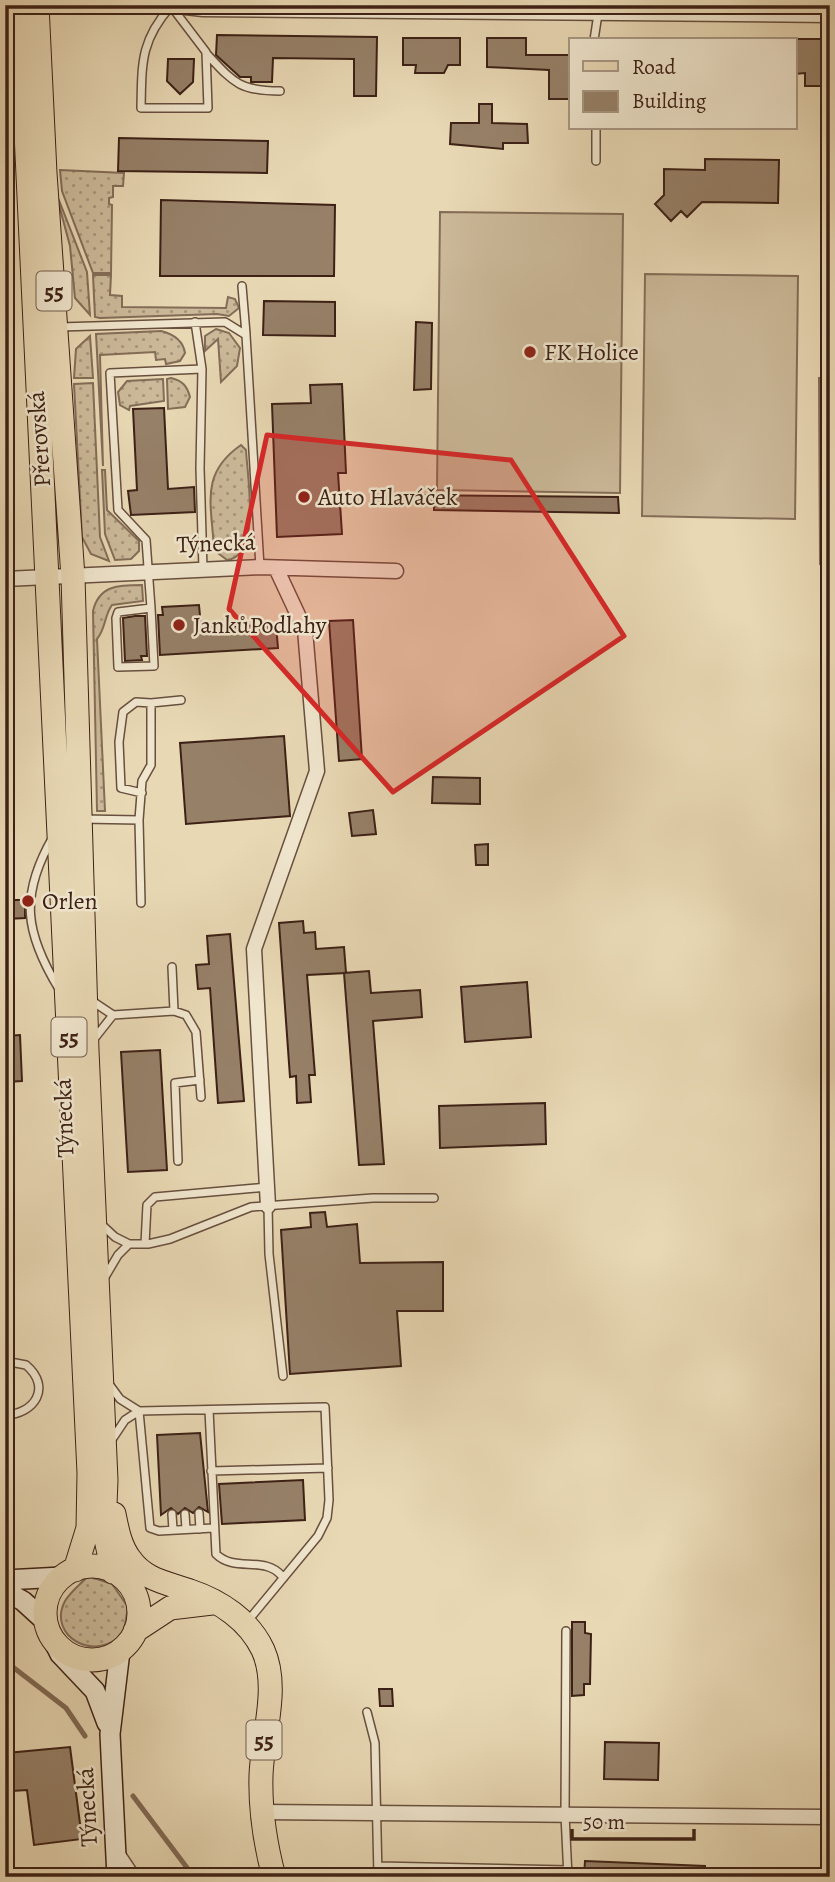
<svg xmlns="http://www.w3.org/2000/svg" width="835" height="1882" font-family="Alegreya,serif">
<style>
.grass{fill:url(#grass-dots);stroke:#846d58;stroke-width:2}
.pitch{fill:#cbb999;stroke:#846d58;stroke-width:2}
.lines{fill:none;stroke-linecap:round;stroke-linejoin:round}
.stream{stroke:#816a54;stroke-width:5}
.building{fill:#968068;stroke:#3d2116;stroke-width:2}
.lane-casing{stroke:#684f3e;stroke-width:10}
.street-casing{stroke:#684f3e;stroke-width:17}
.secondary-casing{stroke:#3d2116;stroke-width:22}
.primary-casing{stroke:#3d2116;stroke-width:25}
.lane{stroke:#f0e6ce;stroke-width:7}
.street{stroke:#f0e6ce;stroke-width:14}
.secondary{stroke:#f0e6ce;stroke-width:19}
.primary{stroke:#e8d8b4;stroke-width:23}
.marked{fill:#d62828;fill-opacity:0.2;stroke:#d62828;stroke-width:5;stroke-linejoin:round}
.poi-dot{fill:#8f2418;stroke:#f0e6ce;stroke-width:2.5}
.labels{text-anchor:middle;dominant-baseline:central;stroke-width:5;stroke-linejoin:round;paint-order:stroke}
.shield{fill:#f0e6ce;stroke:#735c4d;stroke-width:2}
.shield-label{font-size:23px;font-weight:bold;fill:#3d2116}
.poi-label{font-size:24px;fill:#3d2116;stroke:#f0e6ce;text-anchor:start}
.street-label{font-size:24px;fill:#3d2116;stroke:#f0e6ce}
</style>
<defs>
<pattern id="grass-dots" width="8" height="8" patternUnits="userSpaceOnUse" patternTransform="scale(1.75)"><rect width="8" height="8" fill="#cbb999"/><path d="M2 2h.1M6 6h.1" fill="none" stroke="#a6967c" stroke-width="1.8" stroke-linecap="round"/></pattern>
</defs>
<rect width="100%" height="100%" fill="#e8d8b4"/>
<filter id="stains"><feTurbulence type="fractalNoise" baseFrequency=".00286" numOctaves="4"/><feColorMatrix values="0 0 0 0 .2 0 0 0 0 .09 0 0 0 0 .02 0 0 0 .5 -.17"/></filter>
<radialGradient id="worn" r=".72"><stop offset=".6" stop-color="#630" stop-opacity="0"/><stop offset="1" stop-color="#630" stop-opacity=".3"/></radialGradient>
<path class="grass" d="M60,170L124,173L123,186H113V197L109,198V204L112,205L111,273H93L62,191Z
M55,190L87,272L90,315L75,298L70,246Z
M93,275H111L110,295L122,296V307L226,308L228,297L235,299L239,308L229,316L217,314L100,318L95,317Z
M216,329L229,333L240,348L237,366L221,382L218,339L205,351V336Z
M161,331C173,334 183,340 185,353L180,361L166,364L165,359L156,360L155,352L100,355L103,466L96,334Z
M90,336L93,378H74L76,349Z
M171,378C183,381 187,386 190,397L185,407L168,409L167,379Z
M163,379L164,401L130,406L129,410L120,405L118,392L127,381Z
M93,383L100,537L109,561L91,554L82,537L74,384Z
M241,445L246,450C247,475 262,556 227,560L214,550C212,505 199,474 241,445Z
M102,470H105L107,510L139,541V551L131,559L115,560L105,534Z
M142,585L143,601L112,605C104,616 106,628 97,639L105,811H97L93,611C99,585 119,585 142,585Z
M88,1576L112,1584L128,1607L124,1631C98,1665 46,1637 65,1601C71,1591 81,1584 88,1576Z"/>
<path class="pitch" d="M440,212L623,214L620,493L437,490Z
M645,274L798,276L795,519L642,516Z
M819,378H830V564H820Z"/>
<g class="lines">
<path class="stream" d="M5,1661L66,1708L85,1736
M133,1796L194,1877"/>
</g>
<path class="building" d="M217,35L377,37L376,96H354V59L273,58L272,82H251V77H240L216,55Z
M403,38H460V65H448L444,73H415L416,65H403Z
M487,38H526V55H571V99H549V70L487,67Z
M795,39H830V65H821V86H805V73L795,74Z
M168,59H194L193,82L180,94L167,81Z
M479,104H492V123L527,124L528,143H503V149L450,144L451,123H479Z
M119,138L268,141L267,173L118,171Z
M705,159L779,160L778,203L702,202L687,217L681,211L671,221L655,204L664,195V169L705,170Z
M161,200L335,205L334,276H160Z
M264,301L335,302V336L263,335Z
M416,322L432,323L431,389L414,390Z
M342,384L346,473H338L342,534L277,537L272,404L311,403L310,385Z
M164,408L168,489L194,487L195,512L131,515L128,491L137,490L133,409Z
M408,495L618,497L619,513L434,510V506Z
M199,605L201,627L276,625L278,648L160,655L158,615H163L162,607Z
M135,616H145L147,656H141L142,660L125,661L123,618Z
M353,620L362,759L339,761L329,621Z
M284,736L290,816L186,824L180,743Z
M433,777L480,778V804L432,803Z
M373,810L376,834L352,836L349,813Z
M488,844V865H476L475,845Z
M7,900H25V918L7,919Z
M303,921L304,933L315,932L316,949L344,947L346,973L307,975L315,1075H309L311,1102L297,1103L296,1076L290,1077L279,923Z
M230,934L244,1101L218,1103L210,988L198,989L196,965L209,964L207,936Z
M369,971L371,993L420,990L422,1017L373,1021L384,1164L359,1165L344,973Z
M527,982L531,1037L465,1042L461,987Z
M20,1035L22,1081L5,1082V1036Z
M160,1050L167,1170L128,1172L121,1052Z
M545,1103L546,1144L440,1148L439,1106Z
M325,1212L327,1227L357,1224L360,1263L443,1262V1311H397L401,1366L290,1374L281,1230L311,1227L310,1213Z
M200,1433L208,1512L199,1507L193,1513L185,1508L178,1514L171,1508L161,1515L157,1435Z
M303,1480L305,1520L222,1524L219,1484Z
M572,1622H585V1633L591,1634L590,1684H584V1695L572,1696Z
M379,1689H392L393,1706H380Z
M605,1742L659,1743L658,1780L604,1779Z
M70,1747L82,1839L34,1845L27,1790L12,1791L7,1753Z
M585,1861L705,1866V1877H584Z"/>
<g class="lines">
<defs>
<path id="lane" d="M171,6L206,52L208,108H141C142,64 140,41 171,6Z
M594,40L598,14
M206,53C233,82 239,91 280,91
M596,128V161
M242,286L246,334
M195,322L202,369L200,468L203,569
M60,327L225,322L246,335L260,567
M151,608L154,666L118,667L116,618L118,612L151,608L146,540L118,510L110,373L202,369
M151,703L181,700
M82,819L139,820L142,781L151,765V703L136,702L123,712L119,742L121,788L142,793
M139,820L141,903
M53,837C19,896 25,933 59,989
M172,967L174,1011
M92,1001L113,1015L174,1011L186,1015L196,1032L201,1097
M94,1039L113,1015
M178,1161L175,1083L200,1080
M268,1206L269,1254L283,1376
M102,1225L115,1237L129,1244H148L170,1239L251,1207L373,1198H434
M145,1244L147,1205L155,1197L267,1187
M105,1277L118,1255L129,1244
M5,1361L26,1365C52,1387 35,1414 5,1415
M109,1384L120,1399L139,1411
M209,1410L216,1554C235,1573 264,1555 282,1576
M139,1411L150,1528L159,1531L213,1528
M111,1441L125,1420L139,1411L325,1407L329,1500L327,1518L318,1536L247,1622
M211,1471L328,1468
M199,1513L200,1529
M172,1514L173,1530
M185,1514L186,1529
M566,1631L565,1815L568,1877
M367,1712L375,1743L378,1877
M121,1853L137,1877
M378,1866L568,1870"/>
<path id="street" d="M168,5L203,9L830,15
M5,579L260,567L396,571
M268,1206L254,949L317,771L305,630L276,568
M261,1812L830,1817"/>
<path id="secondary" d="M5,1580L62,1577
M5,1591L23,1601L45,1621
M52,1638L60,1654L95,1691L107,1723
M117,1877L110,1734L120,1651"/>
<path id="primary" d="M20,5L89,1473L88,1528L75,1570
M37,5L45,173L73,577L87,1050L106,1480L104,1530L113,1572
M114,1514C117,1529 120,1546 130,1559C144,1580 168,1583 190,1591C220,1601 249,1620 263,1650C280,1688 262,1736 261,1776C260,1811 265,1843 274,1877
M45 1613a47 47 0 1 1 94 0a47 47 0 1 1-94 0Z
M135,1631L170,1608L212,1603"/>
</defs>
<use href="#lane" class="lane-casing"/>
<use href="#street" class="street-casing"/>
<use href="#secondary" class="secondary-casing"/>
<use href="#primary" class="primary-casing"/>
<use href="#lane" class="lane"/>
<use href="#street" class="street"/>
<use href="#secondary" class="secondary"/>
<use href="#primary" class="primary"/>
</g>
<path class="marked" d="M267,435L511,460L624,636L393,792L229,609Z"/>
<g class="poi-dot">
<circle cx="530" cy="352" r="7"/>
<circle cx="304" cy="497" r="7"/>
<circle cx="179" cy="625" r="7"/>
<circle cx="28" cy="901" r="7"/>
</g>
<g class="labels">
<g class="shield">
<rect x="36.5" y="271.5" width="35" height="39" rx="5"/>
<rect x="51.5" y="1017.5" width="35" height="39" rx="5"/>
<rect x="246.5" y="1720.5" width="35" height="39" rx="5"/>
</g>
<g class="shield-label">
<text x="54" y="291">55</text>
<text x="69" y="1037">55</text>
<text x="264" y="1740">55</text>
</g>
<g class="poi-label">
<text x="544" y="352">FK Holice</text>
<text x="318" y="497">Auto Hlaváček</text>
<text x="193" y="625">JankůPodlahy</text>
<text x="42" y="901">Orlen</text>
</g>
<g class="street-label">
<text transform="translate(39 439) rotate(-94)">Přerovská</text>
<text transform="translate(216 543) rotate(-2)">Týnecká</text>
<text transform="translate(64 1118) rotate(-92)">Týnecká</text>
<text transform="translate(87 1807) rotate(-93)">Týnecká</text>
</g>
</g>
<rect width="835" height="1882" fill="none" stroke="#e8d8b4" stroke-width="28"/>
<rect x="7" y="7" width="821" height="1868" fill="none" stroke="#3d2116" stroke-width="3.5"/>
<rect x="14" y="14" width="807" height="1854" fill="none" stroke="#3d2116" stroke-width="2"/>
<rect x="569" y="38" width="228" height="91" fill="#f0e6ce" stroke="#a89784" stroke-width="2"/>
<rect x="583" y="61" width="35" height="10" fill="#e8d8b4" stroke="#a89784" stroke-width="2"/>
<text x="632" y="74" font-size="21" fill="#3d2116">Road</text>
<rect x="583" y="91" width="35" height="21" fill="#968068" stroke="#a89784" stroke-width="2"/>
<text x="632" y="108" font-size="21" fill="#3d2116">Building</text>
<path d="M572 1829v10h122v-10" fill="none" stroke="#3d2116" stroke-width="3.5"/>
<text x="583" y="1829" font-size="21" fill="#3d2116" stroke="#f0e6ce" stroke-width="5" paint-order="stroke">50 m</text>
<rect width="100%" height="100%" filter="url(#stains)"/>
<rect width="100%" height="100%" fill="url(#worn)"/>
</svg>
